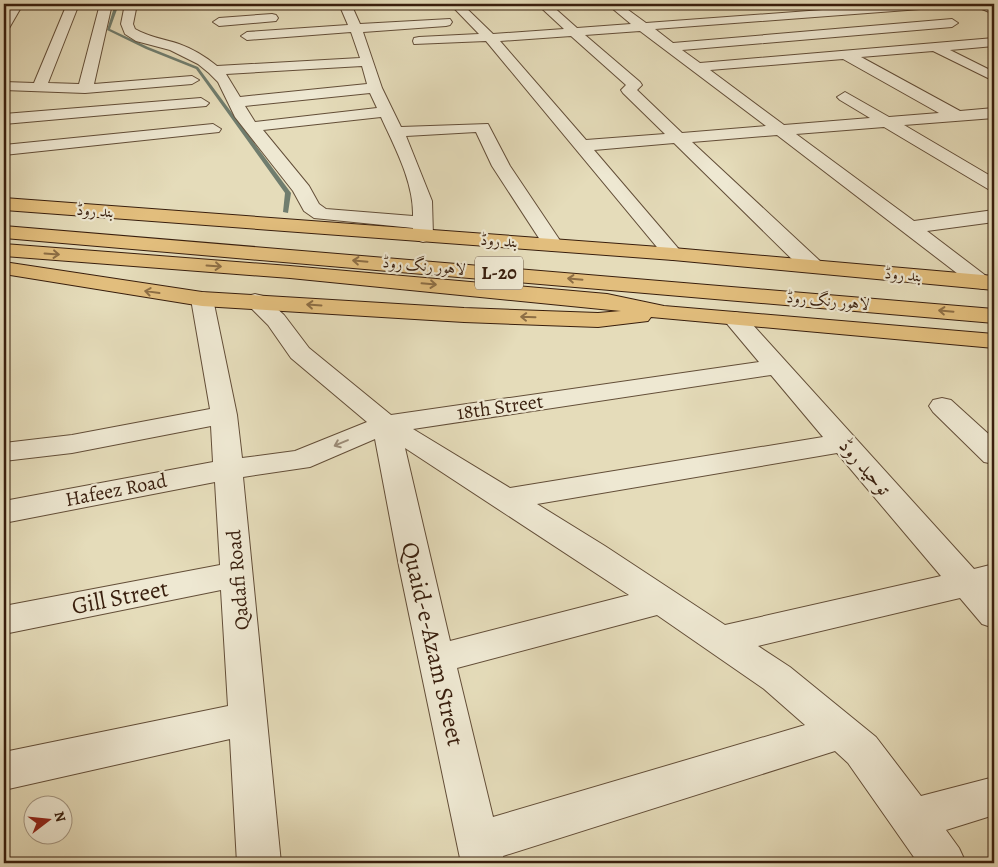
<svg xmlns="http://www.w3.org/2000/svg" width="998" height="867" font-family="Alegreya,Amiri,serif">
<style>
.lines{fill:none;stroke-linecap:round;stroke-linejoin:round}
.stream{fill:#707d6e;fill-rule:evenodd}
.minor-casing{stroke:#634e38;stroke-width:2}
.major-casing{stroke:#381e0d;stroke-width:2}
.highway-casing{stroke:#381e0d;stroke-width:2}
.minor{fill:#eee8d2;fill-rule:evenodd}
.major{fill:#e2be7d;fill-rule:evenodd}
.highway{fill:#e2be7d;fill-rule:evenodd}
.oneway{stroke:#8d6e45}
.oneway2{stroke:#9c8d79}
.labels{text-anchor:middle;dominant-baseline:central;stroke-width:4.5;stroke-linejoin:round;paint-order:stroke}
.far-street-label{font-size:16px;fill:#381e0d;stroke:#eee8d2}
.shield{fill:#eee8d2;stroke:#6f5b48;stroke-width:1}
.shield-label{font-size:19px;font-weight:bold;fill:#381e0d}
.street-label{font-size:20px;fill:#381e0d;stroke:#eee8d2}
.near-street-label{font-size:24px;fill:#381e0d;stroke:#eee8d2}
</style>
<rect width="100%" height="100%" fill="#e5dcba"/>
<filter id="stains"><feTurbulence type="fractalNoise" baseFrequency=".004" numOctaves="4"/><feColorMatrix values="0 0 0 0 .2 0 0 0 0 .09 0 0 0 0 .02 0 0 0 .5 -.17"/></filter>
<radialGradient id="worn" r=".72"><stop offset=".6" stop-color="#630" stop-opacity="0"/><stop offset="1" stop-color="#630" stop-opacity=".3"/></radialGradient>
<g class="lines">
<path class="stream" d="M115,4H119L110,29L148,47L198,67L291,193L288,213L283,212L285,193L196,69L146,49L107,30Z"/>
<defs>
<path id="minor" d="M11,4H23L8,30L4,31V17Z
M67,4H79L48,83L79,84L100,4H112L94,84L192,76L199,80L192,84L85,93L4,90V82L34,83Z
M125,4H137L133,24L135,29C149,37 164,39 179,44C193,49 206,57 217,66L360,58L351,32L247,40L241,36L247,32L348,25L339,4H351L360,24L450,19L452,22L450,25L446,26L363,32L382,88L401,127L488,124L510,166L563,245L560,249L553,251L546,249L492,166L476,132L406,136L432,201L433,236L430,240L423,242L416,240L413,236V228L314,218L304,211L293,191L235,117L218,82L209,73L198,64L170,50L136,41L125,34L121,24ZM362,66L367,84L240,97L226,74ZM370,93L377,108L255,122L245,106ZM381,117C394,146 414,182 413,216L326,209L319,204L309,186L263,130Z
M450,4H462L493,34L564,29L537,4H550L577,28L631,24L607,4H620L646,23L903,4H953L947,7L655,29L673,43L952,19L958,23L952,27L682,50L700,63L994,38V46L950,50L994,72V81L933,51L861,57L960,111L994,108V118L904,125L994,178V190L988,189L884,127L796,134L914,221L994,210V222L927,231L994,282L991,287L983,289L975,287L777,135L692,142L820,261L823,266L820,271L812,272L804,271L674,143L594,150L683,254L680,258L673,260L666,258L486,41L414,44L413,41L414,38L419,37L479,34ZM640,31L766,126L682,133L637,90L642,85L640,82L585,35ZM571,36L626,85L621,90L623,93L665,134L586,140L500,41ZM843,59L939,113L889,117L845,92L837,97L840,100L870,118L784,125L710,70Z
M970,4H986L994,7V14Z
M272,14L276,15L278,18L276,21L219,26L213,22L219,18Z
M201,98L209,103L206,106L4,124V114Z
M213,124L221,129L219,132L4,155V145Z
M202,292L210,294L213,299L237,415L242,458L295,451L367,422L291,358L268,325L244,301L247,296L255,294L263,296L284,315L309,348L391,415L759,362L723,319L727,314L735,312L743,314L974,569L994,564V628L982,624L960,598L758,646L790,667L876,737L921,796L994,777V815L946,830L959,848L966,863H918L848,763L835,751L503,856L505,863H461L399,566L375,439L310,467L243,477L281,863H237L230,739L4,790V752L228,706L221,590L4,634V606L220,565L215,482L4,523V501L213,462L211,426L72,453L4,461V443L72,435L210,409L191,299L194,294ZM771,375L823,437L510,488L413,429ZM405,448L629,595L450,641ZM837,453L941,576L725,625L605,546L537,504ZM657,615L764,689L805,725L493,817L457,668Z
M942,398L951,400L994,439V464L984,462L933,412L929,406L933,400Z"/>
<path id="major" d="M4,198L673,248L994,276V290L673,260L4,210Z
M4,244L290,266L607,294L664,306L994,334V348L651,317L648,321L598,327L464,322L202,306L4,274V262L202,292L464,308L598,313L621,311L290,278L4,256Z"/>
<path id="highway" d="M4,226L994,309V323L4,238Z"/>
</defs>
<use href="#minor" class="minor-casing"/>
<use href="#major" class="major-casing"/>
<use href="#highway" class="highway-casing"/>
<use href="#minor" class="minor"/>
<use href="#major" class="major"/>
<use href="#highway" class="highway"/>
</g>
<defs><path id="oneway-shaft" d="M-6 0H5M1.5-3L5.5 0L1.5 3" fill="none" stroke-width="1.6" stroke-linecap="round" stroke-linejoin="round" transform="scale(1.25)"/></defs>
<g class="oneway">
<use href="#oneway-shaft" transform="translate(52 254) rotate(4)"/>
<use href="#oneway-shaft" transform="translate(360 261) rotate(-175)"/>
<use href="#oneway-shaft" transform="translate(214 266) rotate(4)"/>
<use href="#oneway-shaft" transform="translate(575 279) rotate(-175)"/>
<use href="#oneway-shaft" transform="translate(429 284) rotate(5)"/>
<use href="#oneway-shaft" transform="translate(152 292) rotate(-172)"/>
<use href="#oneway-shaft" transform="translate(314 305) rotate(-176)"/>
<use href="#oneway-shaft" transform="translate(946 311) rotate(-175)"/>
<use href="#oneway-shaft" transform="translate(528 317) rotate(-178)"/>
</g>
<use class="oneway2" href="#oneway-shaft" transform="translate(341 443) rotate(157)"/>
<g class="labels">
<g class="far-street-label">
<text transform="translate(95 211) rotate(4)">بند روڈ</text>
<text transform="translate(499 241) rotate(4)">بند روڈ</text>
<text transform="translate(424 266) rotate(5)">لاہور رنگ روڈ</text>
<text transform="translate(903 275) rotate(5)">بند روڈ</text>
<text transform="translate(828 301) rotate(5)">لاہور رنگ روڈ</text>
</g>
<rect class="shield" x="475" y="256.5" width="48" height="33" rx="4"/>
<g class="shield-label">
<text x="499" y="273">L-20</text>
</g>
<g class="street-label">
<text transform="translate(500 407) rotate(-8)">18th Street</text>
<text transform="translate(865 467) rotate(49)">توحید روڈ</text>
<text transform="translate(116 490) rotate(-11)">Hafeez Road</text>
<text transform="translate(238 580) rotate(-95)">Qadafi Road</text>
</g>
<g class="near-street-label">
<text transform="translate(120 597) rotate(-11)">Gill Street</text>
<text transform="translate(433 644) rotate(77)">Quaid-e-Azam Street</text>
</g>
</g>
<rect width="998" height="867" fill="none" stroke="#e5dcba" stroke-width="20"/>
<rect x="5" y="5" width="988" height="857" fill="none" stroke="#381e0d" stroke-width="2.5"/>
<rect x="10" y="10" width="978" height="847" fill="none" stroke="#381e0d"/>
<g transform="translate(48 820) rotate(74)"><circle r="24" fill="#eee8d2" stroke="#a59783"/>
<path d="M0-4L9 19L0 12L-9 19Z" fill="#8f2418"/>
<text y="-8" font-size="14" font-weight="bold" text-anchor="middle" fill="#381e0d">N</text>
</g>
<rect width="100%" height="100%" filter="url(#stains)"/>
<rect width="100%" height="100%" fill="url(#worn)"/>
</svg>
